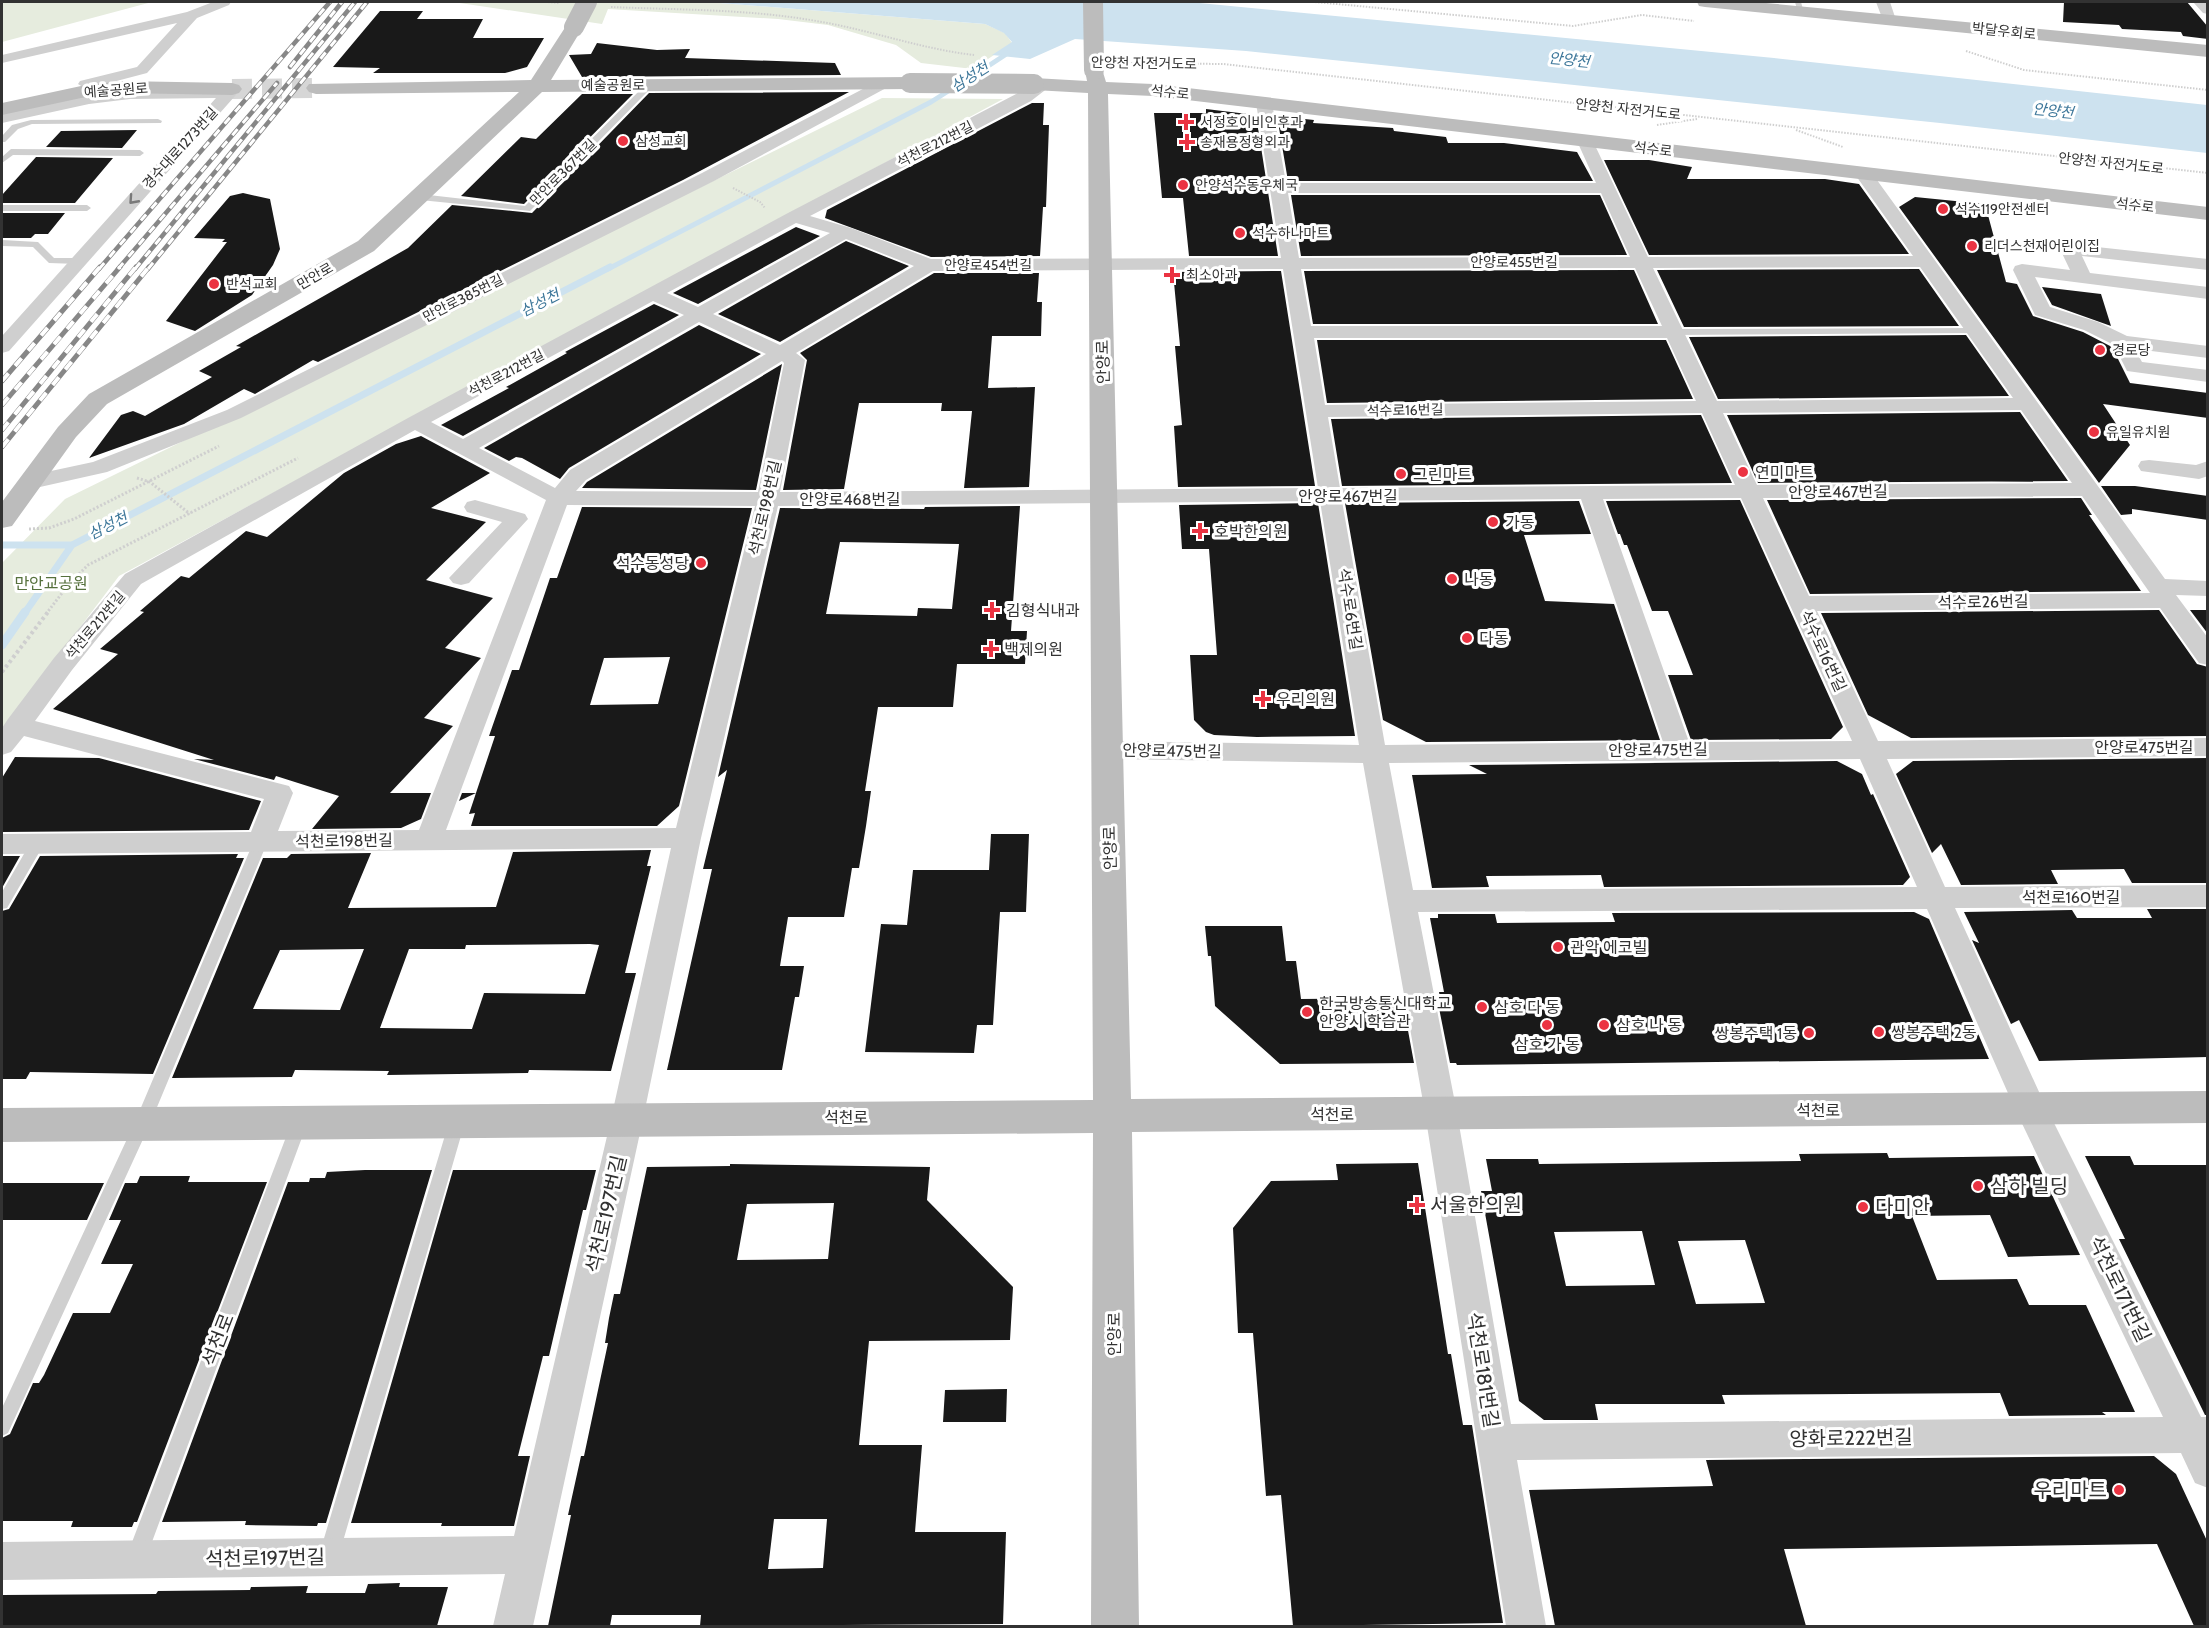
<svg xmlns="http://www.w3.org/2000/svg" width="2209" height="1628" font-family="Cabin,'Noto Sans KR',sans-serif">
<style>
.green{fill:#e6ecde}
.water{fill:#cde2ef}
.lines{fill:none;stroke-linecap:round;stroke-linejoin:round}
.stream-far2{stroke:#cde2ef;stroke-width:5}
.stream-far1{stroke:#cde2ef;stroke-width:7}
.stream{stroke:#cde2ef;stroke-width:9}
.building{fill:#191919;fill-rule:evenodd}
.secondary-tunnel{stroke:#d6d6d6;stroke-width:20;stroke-dasharray:20 10;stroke-linecap:butt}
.path-far2{stroke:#cfcfcf;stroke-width:2;stroke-dasharray:1.5 1.5;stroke-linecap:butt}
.path-far1{stroke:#cfcfcf;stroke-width:3;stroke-dasharray:2 2;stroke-linecap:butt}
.path{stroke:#cfcfcf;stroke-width:4;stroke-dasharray:3 3;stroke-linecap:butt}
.lane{fill:#cfcfcf;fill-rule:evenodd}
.street{fill:#cfcfcf;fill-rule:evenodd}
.secondary{fill:#bcbcbc;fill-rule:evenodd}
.rail-far1-casing{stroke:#878787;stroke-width:4.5}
.rail-casing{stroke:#878787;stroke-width:5}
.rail-far1{stroke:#fff;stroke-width:3;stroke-dasharray:8;stroke-linecap:butt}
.rail{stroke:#fff;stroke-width:4;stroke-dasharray:10;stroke-linecap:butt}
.secondary-bridge{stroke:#bcbcbc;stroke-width:20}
.oneway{stroke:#797979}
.poi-dot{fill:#eb3342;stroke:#fff;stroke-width:2}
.labels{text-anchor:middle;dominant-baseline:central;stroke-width:6;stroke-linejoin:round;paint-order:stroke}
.far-street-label{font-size:14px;fill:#323232;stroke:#fff}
.far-poi-label{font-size:14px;fill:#323232;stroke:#fff;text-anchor:start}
.far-water-label{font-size:15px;font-style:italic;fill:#3c7699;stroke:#fff}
.street-label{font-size:16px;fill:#323232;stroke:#fff}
.poi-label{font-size:16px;fill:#323232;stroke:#fff;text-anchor:start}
.park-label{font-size:16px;fill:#56713d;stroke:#fff}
.near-poi-label{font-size:20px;fill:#323232;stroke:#fff;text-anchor:start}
.near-street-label{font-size:20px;fill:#323232;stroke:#fff}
</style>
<rect width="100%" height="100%" fill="#fff"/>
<path class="green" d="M2,2H152L2,42Z
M453,2H707L985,24L1005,33L1012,43L973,69L921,63L896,45L828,25L778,19L608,9L602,24Z
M882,98L1003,99L119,576L2,730V563L65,499Z"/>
<path class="water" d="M707,2H1189L1774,58L2207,105V153L1940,123L1246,51L1075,39L1030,59L992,55L1012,42L1004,33L985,24Z"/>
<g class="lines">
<path class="stream-far2" d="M967,80L1011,51
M608,269L931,102L953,88"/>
<path class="stream-far1" d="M2,545H72L610,267
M24,614L72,545"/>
<path class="stream" d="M2,645L25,612"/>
</g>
<path class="building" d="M2064,2H2187L2208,27V39L2183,36L2181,32L2122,29L2119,25L2063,22Z
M380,11H423L417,19H483L473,38H544L527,67L505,73H373L380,68L333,67Z
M597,43L657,50L690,49L685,58L835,63L841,75L582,77L569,55L591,54Z
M849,92L683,180L318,362L313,360L255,394L244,389L184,424L89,458L121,415L133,411L145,416L212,377L199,371L241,347L236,346L408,248L452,205L532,213L649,93Z
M582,94H633L524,204L461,196L521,137L536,139Z
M1032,103H1044L1043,125H1049L1046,207H1043L1040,256L931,257L825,218L827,210Z
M1206,109L1256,115L1278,256H1189L1183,198H1162L1154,113H1206Z
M1277,116L1314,120L1313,123L1393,128L1394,131L1446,137L1448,143H1504L1577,152L1593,181H1288Z
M137,130L122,148L46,147L61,131Z
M36,157L113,158L75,203H2V195Z
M1604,160H1649L1692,167L1687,179H1825L1859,184L1909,254L1649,255Z
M243,193L270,199L280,249L273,265L252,295L195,331L166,321L227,242H222L225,239L194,238L230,196Z
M1291,195H1600L1627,255L1301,256Z
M1915,197L1985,204L2006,282L2017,284L2033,316L2083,332L2112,347L2130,383L2208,393V418L2103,404L2130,445L2099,483L1899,207Z
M2,213H65L48,234H35L31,238H2Z
M796,227L820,236L698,304L673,293Z
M846,241L909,266L780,342L718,314Z
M1919,269L1959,326L1684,327L1657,270Z
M1634,270L1658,324H1313L1304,271Z
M1281,271L1315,486L1178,487L1174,426L1182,425L1175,346H1180L1173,272Z
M934,273H1039L1037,302H1042L1041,336H992L988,388L1035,387L1029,487L964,488L972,411H941L942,403H859L844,489L783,490L807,360L800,353Z
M2042,287L2101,294L2111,326L2052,305Z
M654,304L679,315L463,436L441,425L509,388L506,387L567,353L565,352Z
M699,325L761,354L569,468L560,479L522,458L516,457L509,461L484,448Z
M1966,335L2009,396L1718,399L1689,337Z
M1317,340H1666L1693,399L1327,403Z
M782,364L756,490L582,488L587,482Z
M2020,412L2068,481L1758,483L1727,415Z
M1701,415L1732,483L1342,486L1331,419Z
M421,436L490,473L431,508L486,522L426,580L493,598L445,648L481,658L424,718L453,726L390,793H431L421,819L401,828L312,829L339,796L276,776L274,780L194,759L214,760L53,709L118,654L100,649L144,612L140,611L181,576L189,578L246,531L267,537L344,473L396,444Z
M2101,486H2135L2208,496V520L2132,509V514L2121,515Z
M2081,498L2092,515H2089L2141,591L1810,594L1767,500Z
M1740,500L1843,727L1831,739L1691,740L1668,675H1693L1668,611H1652L1627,545H1624L1620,534H1618L1606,501Z
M1579,501L1591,534L1524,535L1545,601L1614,604L1660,740L1426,742L1383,720L1345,503Z
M1318,503L1355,736L1257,737L1214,735L1206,732L1194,720L1190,655H1217L1209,549H1182L1179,505Z
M1020,506L1011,631H1027L1025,664H957L953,707H878L865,791H871L866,826L859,868H852L844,917H788L780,966H804L799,997H795L782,1070H667L712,869H703L727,770L718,777L780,508L924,509L925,507ZM840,542L959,544L952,609L918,608L917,616L826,614Z
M582,507L752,508L679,806L657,826H471L475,813L469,814L476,793L459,801L462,793H476L495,736H489L512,670H519L550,578H557ZM670,657L658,704L590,705L604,658Z
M2159,610L2197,664L2208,667V736L1911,738L1868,715L1821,613Z
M2190,610H2208V634Z
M15,757L99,758L261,801L249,830L2,832V778Z
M2208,758V883H2132L2124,869L2051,870L2058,884L1961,885L1941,844L1932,853L1896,774L1913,761Z
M1837,761L1862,774L1871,795L1873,794L1910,877L1903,885L1604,887L1601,875L1486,876L1489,887L1432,888L1412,775L1487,774L1469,765Z
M991,834H1029L1026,912H1000L993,1025H977L974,1053L865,1052L881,924L907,925L913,870H989Z
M651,850L647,866H651L625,973H636L611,1071L529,1070L528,1073L387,1075L389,1071L295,1070L292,1077L172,1078L263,858H287L291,854L371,853L348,908L496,907L513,852ZM466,945L590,944L599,945L585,994L484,993L472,1029L380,1028L409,949H465ZM364,949L340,1010L253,1009L280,950Z
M238,854L236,858H244L153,1074L30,1072L26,1079H2V911L9,909L40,856Z
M2,856H20L2,888Z
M2147,909H2208V1057L2039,1061L2019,1020L2011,1024L1972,940L1979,943L1964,912L2072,910L2077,918H2152Z
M1914,912L1929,919L1989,1059L1457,1065L1456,1063H1450L1437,998H1440L1439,992H1444L1430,918H1438V914H1495L1497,923L1615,922L1612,913Z
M1205,926H1282L1286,961H1296L1301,999L1402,998L1414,1063L1280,1064L1215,1006L1211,956H1208Z
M1887,1153L1889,1158L2034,1156L2080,1255L2008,1257L1990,1215L1912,1216L1937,1280L2017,1279L2029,1305H2086L2135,1412H2102L2106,1415L2009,1416L2000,1393L1722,1395L1725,1404H1595L1598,1420H1544L1519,1401L1481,1191H1492L1486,1159H1538L1539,1164L1801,1161L1799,1154ZM1642,1231L1655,1285L1566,1286L1554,1232ZM1745,1240L1765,1303L1696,1304L1678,1241Z
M2085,1156H2130L2134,1165H2208V1415H2205L2119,1239H2125Z
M1418,1163L1448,1354H1451L1463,1425H1472L1503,1623L1293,1626L1281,1495L1266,1496L1253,1333H1238L1233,1228L1271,1181L1338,1180L1336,1164Z
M730,1164L930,1167L927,1200L1013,1287L1010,1340L869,1341L859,1445H922L915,1532H1006L1003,1624L700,1626L701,1615H612L610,1626H548L571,1515H568L581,1456H584L608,1343H605L609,1318L614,1294H620L647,1167L730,1166ZM834,1203L828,1259L737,1260L747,1204ZM774,1519H827L823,1568L768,1569Z
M365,1170H432L326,1523H318L317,1526L245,1525L246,1521L162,1522L288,1182H309L310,1178H325L327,1172Z
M453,1170H596L586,1210H583L549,1356H543L518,1456H530L514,1526H441L442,1523H351Z
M140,1176H190L188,1182H267L137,1522H134L132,1527H71L73,1521H2V1438L10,1434L33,1383H39L44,1375L73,1313H110L133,1264H101L121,1220H109L125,1183H137Z
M2,1183H104L87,1220H2Z
M1007,1389L1006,1422H943L945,1390Z
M2154,1456L2176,1474L2208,1543V1626H2194L2157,1544L1784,1549L1806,1626H1555L1529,1490L1713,1486L1706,1460Z
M400,1583L399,1587H448L437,1626H2V1595L156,1594L158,1591L250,1590L251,1587L308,1586L306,1593H365L368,1584Z"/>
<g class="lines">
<path class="secondary-tunnel" d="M232,89L316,88"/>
<path class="path-far2" d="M548,2L559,3
M1315,2L1573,26L1642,15L1694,21
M611,7C681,10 753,9 822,22C873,31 922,49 974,55
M1966,51L2024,70L2208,90
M1119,63L1223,64L2208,173
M1657,125L1697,119
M1796,130L1843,147
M733,188L760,202L765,208"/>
<path class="path-far1" d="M137,478L150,482L190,514
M29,529L49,528L74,519L219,446
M46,614L69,584L88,565L298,458"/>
<path class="path" d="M2,672L48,612"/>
<path class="lane" d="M1795,2H1801L1804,13H1798Z
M647,83L654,85L530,211L420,200L416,197L420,194L525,206Z
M158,119L162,121L161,123L32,124L18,129L5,142H2V136L12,125L31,120Z
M11,149L140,150L144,153L140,156L13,155L2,163V157Z
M2,205H87L91,208L87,211H2Z
M2,240L38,242L54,258H78L83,261L78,264L49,263L33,247L2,246Z
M1974,328L1977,329V333L1674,335L1669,332L1674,329Z
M260,838L265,839L267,843L150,1124L8,1433L2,1436V1408L134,1124L253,843L255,839Z
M37,839L42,840L44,844L7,908L2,909V892L32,840Z
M457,1115L463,1117L465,1122L339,1555L336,1562L329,1565L322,1562L319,1555L449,1122L451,1117Z
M299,1117L305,1119L307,1124L146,1558L143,1565L136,1568L129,1565L126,1558L291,1124L293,1119Z"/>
<path class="street" d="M213,2H231L229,5L197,18L147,73L86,89L78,84L80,81L137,67L177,23L2,63V55L187,12Z
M1876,2H1890L1896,20L1894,23H1884Z
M2193,2H2208V14L2203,13Z
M882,79L888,81L890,84L888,87L714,181L241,418L107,472L31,489L23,487L20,482L23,477L93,462L227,410L702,173Z
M1045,79L1053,84L1031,101L810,216L851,228L931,259L1281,258L1256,103L1264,98L1272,103L1286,183H1596L1577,141L1585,136L1591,137L1648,257L1913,256L1854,173L1857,169H1869L2165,579L2208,581V596L2176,595L2208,638V665L2199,663L2160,608L1817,611L1878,741L2208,738V756L1887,759L1945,887L2208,885V907L1955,908L2045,1105L2201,1417H2208V1488L2195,1483L2181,1453L1517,1460L1546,1626H1506L1425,1113L1363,763L1108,759L1099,756L1095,750L1099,744L1108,741L1359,745L1320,501L778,506L701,838L643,1119L533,1626H493L505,1574L2,1580V1542L514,1536L611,1119L671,848L2,854V834L251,832L264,799L24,736L11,752L2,755V728L8,719L54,658L125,574L408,418L788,213ZM1288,193H1601L1630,257L1299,258ZM796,223L830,233L698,307L667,293ZM846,239L914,266L780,345L713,314ZM1920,267L2013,398L1717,401L1653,268ZM1635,268L1662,326H1311L1301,269ZM1283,269L1318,488L780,492L805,360L796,353L933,271ZM653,301L684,315L463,439L431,422ZM699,322L766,354L570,470L555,488L479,448ZM1314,338H1667L1696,401L1325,405ZM782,361L784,363L758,492L576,491L586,480ZM2021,410L2072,483L1757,485L1723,413ZM1702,413L1735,485L1340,488L1328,417ZM415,430L546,500L419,830L278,831L293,793L289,786L35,721L72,670L141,584ZM2082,496L2150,593L1809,596L1763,498ZM1741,498L1852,741L1689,742L1603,499ZM1581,499L1663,742L1385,745L1342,501ZM567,505L755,506L676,828L446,830ZM1860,759L1917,887L1413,890L1389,763ZM1927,909L2015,1109L2163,1417L1511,1424L1457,1113L1418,912Z
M229,88L237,93L235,96L9,351L2,353V336L216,98L130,99L89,104L2,123V113L89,94L130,89Z
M2069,244L2208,259V270L2082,256L2090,273L2208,287V299L2035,277L2050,307L2098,322L2127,336L2208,346V358L2135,349L2142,362L2208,370V382L2127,371L2114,345L2084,330L2035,315L2013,270L2015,266L2022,264L2070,270L2060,249L2063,245Z
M2149,460L2196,465L2208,461V476L2199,479L2141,471L2138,466L2141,461Z
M475,500L525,514L528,519L469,583L461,585L453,583L449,578L502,522L467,512L464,507L467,502Z"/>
<path class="secondary" d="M1697,2H1755L2208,45V57L1705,7L1699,6Z
M574,22L580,23L583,27L551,80L910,77L917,79L920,83L917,87L910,89L542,92L374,251L107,404L76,437L12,526L2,528V502L58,427L89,394L358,241L519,92L316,94L309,92L306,88L309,84L531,80L568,23Z
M1094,64L1101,66L1106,82L1153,84L2208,207V220L1153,96L1108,94L1131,1099L2208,1091V1123L1132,1132L1139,1626H1091L1093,1133L2,1142V1108L1093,1100L1088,93L1034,90L1027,88L1024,84L1027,80L1034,78L1087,81L1085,70L1087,66Z
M121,81L232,83L239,85L242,89L239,93L232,95L121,93L81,98L2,115V103L81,86Z"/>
<defs>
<path id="rail-far1" d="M290,67L342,2
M99,269L330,2
M118,269L277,83
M135,269L355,2
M148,269L367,2"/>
<path id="rail" d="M2,381L100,267
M2,405L120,267
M2,430L136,267
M2,447L149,267"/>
</defs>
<use href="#rail-far1" class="rail-far1-casing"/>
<use href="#rail" class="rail-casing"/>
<use href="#rail-far1" class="rail-far1"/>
<use href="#rail" class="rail"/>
<path class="secondary-bridge" d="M1093,2L1094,70
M574,27L587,2
M910,83L1034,84"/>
</g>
<defs><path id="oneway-chevron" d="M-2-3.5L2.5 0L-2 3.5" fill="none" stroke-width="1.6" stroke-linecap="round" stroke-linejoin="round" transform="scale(1.5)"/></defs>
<use class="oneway" href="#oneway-chevron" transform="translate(133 200) rotate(132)"/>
<g class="poi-dot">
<path d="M1183 113h6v6h6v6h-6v6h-6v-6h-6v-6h6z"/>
<circle cx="623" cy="141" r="6"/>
<path d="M1184 133h6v6h6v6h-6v6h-6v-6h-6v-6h6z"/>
<circle cx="1183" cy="185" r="6"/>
<circle cx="1943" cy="209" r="6"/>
<circle cx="1240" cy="233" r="6"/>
<circle cx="1972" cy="246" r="6"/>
<path d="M1169 266h6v6h6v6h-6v6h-6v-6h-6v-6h6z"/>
<circle cx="214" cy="284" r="6"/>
<circle cx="2100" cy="350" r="6"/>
<circle cx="2094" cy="432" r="6"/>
<circle cx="1743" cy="472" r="6"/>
<circle cx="1401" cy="474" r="6"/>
<circle cx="1493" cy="522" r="6"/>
<path d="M1197 522h6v6h6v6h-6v6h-6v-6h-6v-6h6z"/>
<circle cx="701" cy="563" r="6"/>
<circle cx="1452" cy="579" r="6"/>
<path d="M989 601h6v6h6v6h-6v6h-6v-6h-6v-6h6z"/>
<circle cx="1467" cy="638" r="6"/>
<path d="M988 640h6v6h6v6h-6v6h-6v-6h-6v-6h6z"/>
<path d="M1260 690h6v6h6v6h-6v6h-6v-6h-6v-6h6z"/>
<circle cx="1558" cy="947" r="6"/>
<circle cx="1482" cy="1007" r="6"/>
<circle cx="1307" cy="1012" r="6"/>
<circle cx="1547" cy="1025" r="6"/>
<circle cx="1604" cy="1025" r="6"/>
<circle cx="1879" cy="1032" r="6"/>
<circle cx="1809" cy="1033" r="6"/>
<circle cx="1978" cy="1186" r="6"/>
<path d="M1414 1196h6v6h6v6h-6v6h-6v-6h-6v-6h6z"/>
<circle cx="1863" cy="1207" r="6"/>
<circle cx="2119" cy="1490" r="6"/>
</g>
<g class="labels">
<g class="far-street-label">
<text transform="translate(2004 31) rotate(6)">박달우회로</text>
<text transform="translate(1144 63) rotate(1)">안양천 자전거도로</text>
<text x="613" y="85">예술공원로</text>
<text transform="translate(116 90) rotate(-4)">예술공원로</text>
<text transform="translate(1170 92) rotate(6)">석수로</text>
<text transform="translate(1628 109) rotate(6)">안양천 자전거도로</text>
<text transform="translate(935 144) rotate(-27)">석천로212번길</text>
<text transform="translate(180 148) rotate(-48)">경수대로1273번길</text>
<text transform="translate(1653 149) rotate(7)">석수로</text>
<text transform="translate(2111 163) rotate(6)">안양천 자전거도로</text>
<text transform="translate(563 172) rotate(-45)">만안로367번길</text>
<text transform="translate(2135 205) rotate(7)">석수로</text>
<text x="1514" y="262">안양로455번길</text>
<text x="988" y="265">안양로454번길</text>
<text transform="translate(315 276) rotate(-30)">만안로</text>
<text transform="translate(463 298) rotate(-27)">만안로385번길</text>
<text transform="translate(506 373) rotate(-28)">석천로212번길</text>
<text transform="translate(1405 410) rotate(-1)">석수로16번길</text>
<text transform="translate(95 625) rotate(-50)">석천로212번길</text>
</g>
<g class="far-poi-label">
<text x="1200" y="122">서정호이비인후과</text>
<text x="635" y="141">삼성교회</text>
<text x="1200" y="142">송재용정형외과</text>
<text x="1195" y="185">안양석수동우체국</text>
<text x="1955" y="209">석수119안전센터</text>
<text x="1252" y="233">석수하나마트</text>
<text x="1984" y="246">리더스천재어린이집</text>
<text x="1186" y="275">최소아과</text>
<text x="226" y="284">반석교회</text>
<text x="2112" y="350">경로당</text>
<text x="2106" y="432">유일유치원</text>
</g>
<g class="far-water-label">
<text transform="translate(1569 60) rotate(6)">안양천</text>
<text transform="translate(970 77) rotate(-33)">삼성천</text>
<text transform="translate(2053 111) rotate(6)">안양천</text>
<text transform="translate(540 303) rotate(-27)">삼성천</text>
<text transform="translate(108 526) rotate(-27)">삼성천</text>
</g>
<g class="street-label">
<text transform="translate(1103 362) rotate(-91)">안양로</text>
<text transform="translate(1838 492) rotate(-1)">안양로467번길</text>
<text x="1348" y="496">안양로467번길</text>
<text x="850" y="499">안양로468번길</text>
<text transform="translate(765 508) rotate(-77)">석천로198번길</text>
<text transform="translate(1983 602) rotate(-1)">석수로26번길</text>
<text transform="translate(1350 609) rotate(81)">석수로6번길</text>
<text transform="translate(1823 651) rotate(65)">석수로16번길</text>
<text x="2144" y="747">안양로475번길</text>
<text transform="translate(1658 750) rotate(-1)">안양로475번길</text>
<text transform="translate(1172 751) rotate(1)">안양로475번길</text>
<text transform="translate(344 841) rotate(-1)">석천로198번길</text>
<text transform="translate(1110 848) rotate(-91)">안양로</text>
<text x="2071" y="897">석천로160번길</text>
<text x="1818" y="1110">석천로</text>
<text x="1332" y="1114">석천로</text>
<text x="846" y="1117">석천로</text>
<text transform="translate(1114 1334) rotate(-90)">안양로</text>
</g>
<g class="poi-label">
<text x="1755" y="472">연미마트</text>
<text x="1413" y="474">그린마트</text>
<text x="1505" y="522">가동</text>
<text x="1214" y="531">호박한의원</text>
<text x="689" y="563" text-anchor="end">석수동성당</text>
<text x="1464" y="579">나동</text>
<text x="1006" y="610">김형식내과</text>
<text x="1479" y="638">다동</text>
<text x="1004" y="649">백제의원</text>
<text x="1276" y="699">우리의원</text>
<text x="1570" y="947">관악 에코빌</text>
<text x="1319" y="1003">한국방송통신대학교<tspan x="1319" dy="18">안양시 학습관</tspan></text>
<text x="1494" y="1007">삼호 다 동</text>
<text x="1616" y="1025">삼호 나 동</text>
<text x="1891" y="1032">쌍봉주택 2동</text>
<text x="1797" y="1033" text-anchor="end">쌍봉주택 1동</text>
<text x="1547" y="1044" text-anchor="middle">삼호 가 동</text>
</g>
<g class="park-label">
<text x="51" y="583">만안교공원</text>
</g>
<g class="near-poi-label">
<text x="1990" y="1186">삼하 빌딩</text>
<text x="1430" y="1205">서울한의원</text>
<text x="1875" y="1207">다미안</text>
<text x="2107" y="1490" text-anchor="end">우리마트</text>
</g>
<g class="near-street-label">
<text transform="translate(606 1214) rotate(-77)">석천로197번길</text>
<text transform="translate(2120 1289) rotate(64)">석천로171번길</text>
<text transform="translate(218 1340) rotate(-69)">석천로</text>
<text transform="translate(1483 1370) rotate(81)">석천로181번길</text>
<text transform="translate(1851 1438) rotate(-1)">양화로222번길</text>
<text transform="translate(265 1558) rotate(-1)">석천로197번길</text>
</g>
</g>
<rect width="2209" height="1628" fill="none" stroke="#323232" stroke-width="6"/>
</svg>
